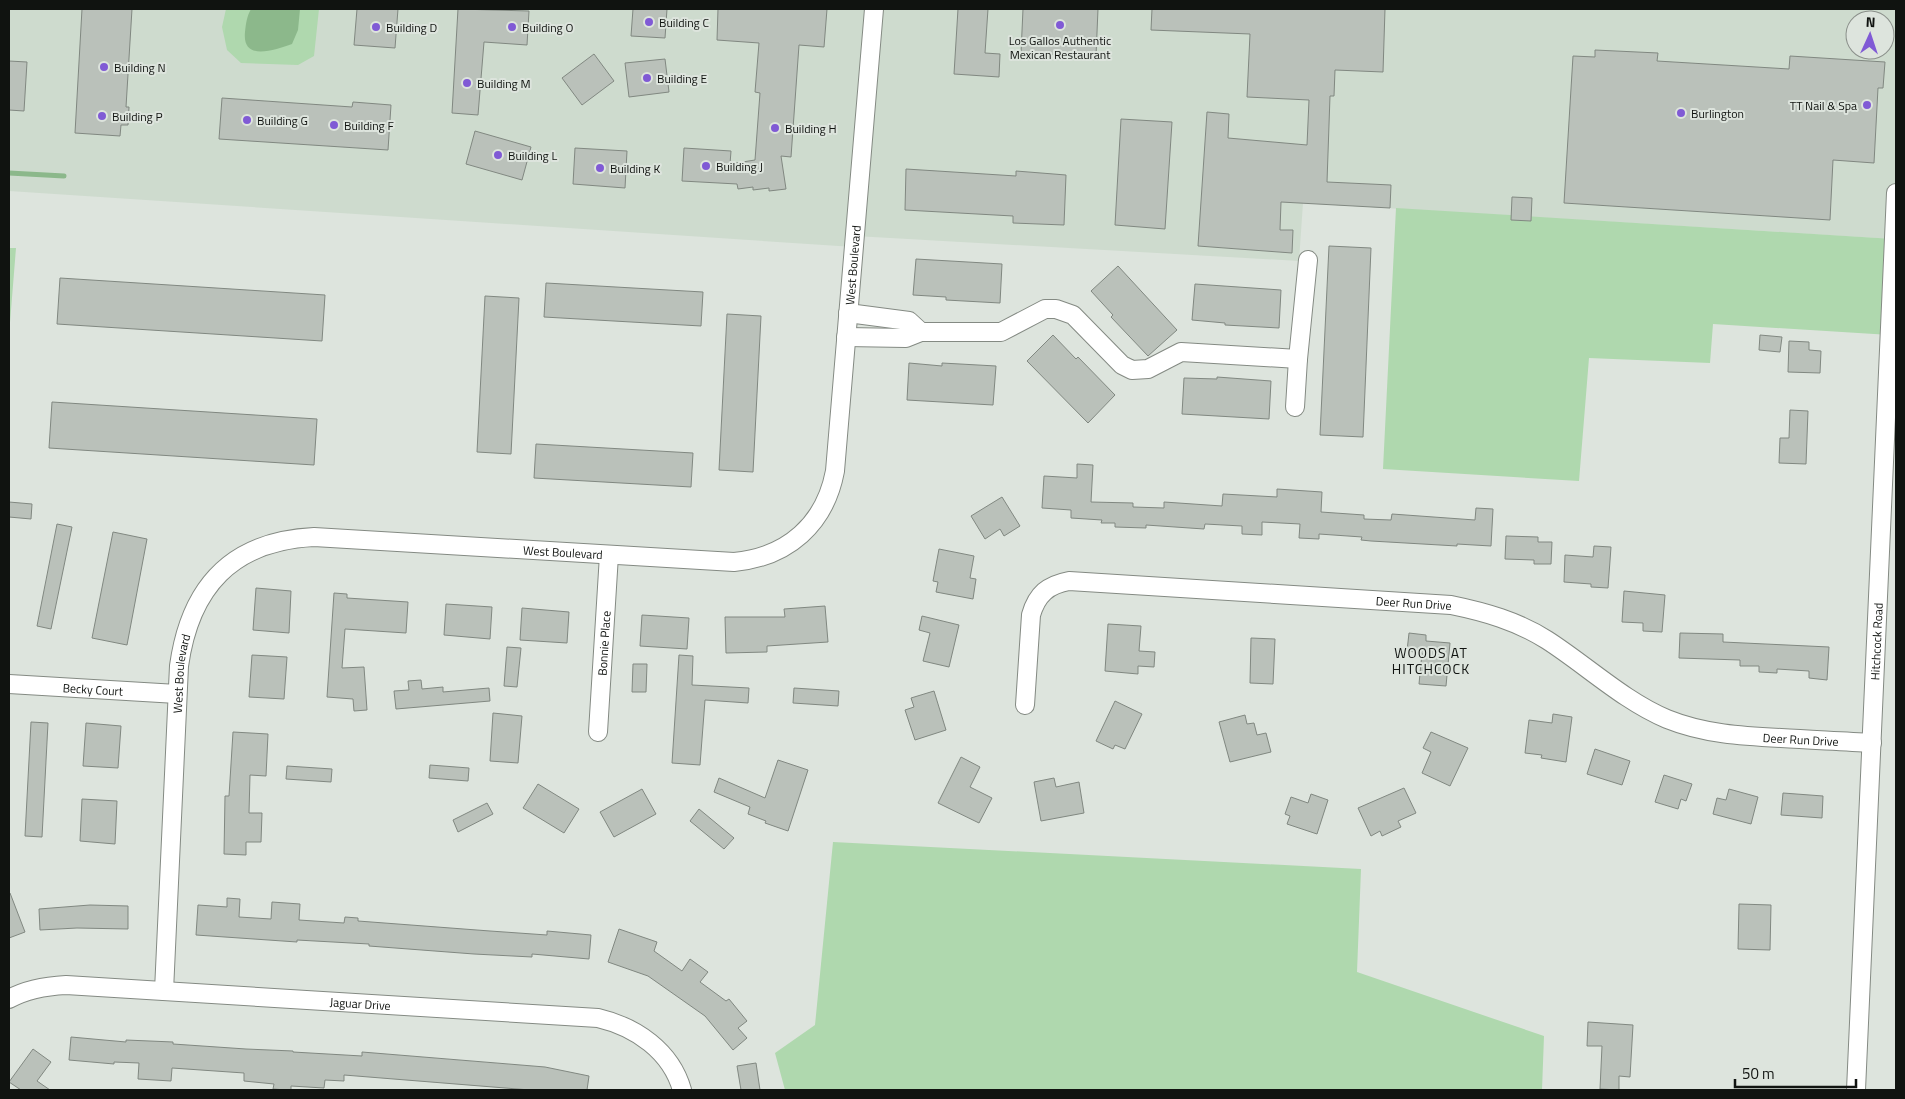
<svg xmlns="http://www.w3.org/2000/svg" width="1905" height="1099" font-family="'Titillium Web',sans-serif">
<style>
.built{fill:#cedbce;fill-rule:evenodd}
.green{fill:#afd8ae}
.water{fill:#8cb88b}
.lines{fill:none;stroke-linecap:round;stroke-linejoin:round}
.stream{stroke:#8cb88b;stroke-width:5}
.building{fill:#bac1ba;stroke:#818881}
.minor-casing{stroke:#848a83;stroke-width:20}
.minor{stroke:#fff;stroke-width:18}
.poi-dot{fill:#805ad5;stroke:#dde4dd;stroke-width:2}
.labels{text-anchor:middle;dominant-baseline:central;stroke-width:4;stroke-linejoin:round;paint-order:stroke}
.poi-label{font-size:12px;fill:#101310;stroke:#dde4dd;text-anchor:start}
.street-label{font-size:12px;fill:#101310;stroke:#dde4dd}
.neighbourhood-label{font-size:14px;letter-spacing:1px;fill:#101310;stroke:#dde4dd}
</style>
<rect width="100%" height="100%" fill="#dde4dd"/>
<path class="built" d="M9,9H1896V377L1894,239L1303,203L1299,261L855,236L854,247L9,191ZM1855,20H1885V50H1855Z"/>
<path class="green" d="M226,9H319L314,56L298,65L241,63L227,50L222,27Z
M1396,208L1894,239L1890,335L1713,324L1710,363L1589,358L1579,481L1383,469Z
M9,248H16L9,335Z
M833,842L1361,869L1357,972L1544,1036L1542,1090H785L775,1053L815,1025Z"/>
<path class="water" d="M251,9H300L298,30L292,44C274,50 242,62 245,32C246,23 247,16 251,9Z"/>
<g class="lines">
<path class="stream" d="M9,173L64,176"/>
</g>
<path class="building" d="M82,9H132L126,107H129L128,125H121L120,136L75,133Z
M357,9H398L395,48L354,45Z
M458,9L529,11L527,45L484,42L478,115L452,113Z
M633,9H667L665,38L631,36Z
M718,9H827L824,47L799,45L791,157L781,156L786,189L769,191V188L753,190V187L738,189L737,184L682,181L684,148L731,151L730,164L755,160L760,93L755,92L759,43L717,40Z
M958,9H988L985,53L1000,54L999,77L954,74Z
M1023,9H1098L1096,56L1021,53Z
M1152,9H1385L1383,72L1335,70L1334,96H1330L1327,182L1391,185L1390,208L1281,202L1280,230H1293L1292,253L1198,246L1207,112L1229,114L1228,138L1307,145L1309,100L1247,97L1250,34L1151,30Z
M1595,50L1658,53L1657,61L1789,69L1790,56L1885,62L1883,88H1878L1874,163L1833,160L1830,220L1564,203L1573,56L1595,57Z
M594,54L614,81L582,105L562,78Z
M665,59L669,92L629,97L625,63Z
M9,61L27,62L24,111L9,110Z
M222,98L352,107L353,102L391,105L388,150L219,139Z
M1121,119L1172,122L1165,229L1115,225Z
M475,131L531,147L522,180L466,164Z
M575,148L627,151L625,188L573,184Z
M906,169L1016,176V171L1066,175L1064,225L1013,223V216L905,210Z
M1512,197L1532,198L1531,221L1511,220Z
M1329,246L1371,248L1363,437L1320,435Z
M916,259L1002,264L1000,303L946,300V297L913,295Z
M1118,266L1177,330L1148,356L1111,317L1113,315L1091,291Z
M60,278L325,295L322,341L57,324Z
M546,283L703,292L701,326L544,317Z
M1195,284L1281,290L1279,328L1225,325V323L1192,320Z
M485,296L519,298L511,454L477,452Z
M727,314L761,316L753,472L719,470Z
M1053,335L1076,359L1078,357L1115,395L1088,423L1027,361Z
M1760,335L1782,337L1780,352L1759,350Z
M1789,341L1809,342V350L1821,351L1820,373L1788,372Z
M909,363L942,366V363L996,366L993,405L907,400Z
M1217,377L1271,381L1269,419L1182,414L1184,378L1217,379Z
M52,402L317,419L314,465L49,448Z
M1790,410L1808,411L1806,464L1779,463L1780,438H1789Z
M536,444L693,453L691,487L534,478Z
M1077,464L1093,465L1091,502L1133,503V507L1164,508V502L1222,506L1223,494L1277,497V489L1322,492L1321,512L1364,515V519L1391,520L1392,514L1475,520L1476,508L1493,509L1491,546L1457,544V546L1371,541L1361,540L1362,537L1319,534V539L1299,538L1300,524L1262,522V535L1242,534V526L1205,524L1204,529L1146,525V528L1115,527V523H1101L1102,520L1071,518V510L1042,508L1044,476L1077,478Z
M1002,497L1020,526L1004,536L1000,529L985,539L971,516Z
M9,502L32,504L31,519L9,517Z
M57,524L72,527L51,629L37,626Z
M113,532L147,539L127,645L92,638Z
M1506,536L1538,537V542H1552L1551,564H1534V560L1505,559Z
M1594,546L1611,547L1608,588L1591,587V584L1564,582L1565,555L1593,557Z
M939,549L974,556L970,578L976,579L973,599L936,592L938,582L933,581Z
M256,588L291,591L289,633L253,630Z
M1624,591L1665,595L1662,632L1643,631V623L1622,622Z
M334,593L347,594V598L408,602L406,633L345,629L342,668L364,667L367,710L354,711L353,699L327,697Z
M446,604L492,607L490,639L444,635Z
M825,606L828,642L767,646V652L726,653L725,617H785L784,609Z
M522,608L569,612L567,643L520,640Z
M642,615L689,618L687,649L640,646Z
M922,616L959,625L949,667L923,661L930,633L919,630Z
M1108,624L1141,626L1139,651L1155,652L1154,667L1138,666V674L1105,671Z
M1409,633L1426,635V641L1450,643L1446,686L1419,684L1422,653L1407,651Z
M1680,633L1723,634V642L1829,647L1827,680L1809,678V671L1777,669V673L1759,672V666H1740V660L1679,658Z
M1251,638L1275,639L1273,684L1250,683Z
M507,647L521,648L517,687L504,686Z
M252,655L287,657L284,699L249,697Z
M679,655L693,656L692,685L749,688L748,703L705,700L700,765L672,763Z
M633,664H647L646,692H632Z
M421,680L422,689L443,687V692L489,688L490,701L396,709L394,691L409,690L408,681Z
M794,688L839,691L838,706L793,703Z
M934,691L946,730L915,740L905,710L914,707L911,698Z
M1115,701L1142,714L1125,749L1115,745L1113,749L1096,741Z
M493,713L522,716L518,763L490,761Z
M1553,714L1572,717L1566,762L1541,758L1542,755L1525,753L1529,720L1552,723Z
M1245,715L1247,724L1254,723L1257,735L1266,733L1271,752L1230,762L1219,722Z
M31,722L48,723L42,837L25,836Z
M86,723L121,726L118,768L83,766Z
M233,732L268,734L266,776L250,775L249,813H262L261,842H246V855L224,854L225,796H229Z
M1431,732L1468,748L1450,786L1422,773L1431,752L1423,748Z
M1595,749L1630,761L1622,785L1587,774Z
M961,757L980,767L970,787L992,798L979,823L938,803Z
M778,760L808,770L788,831L765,823L766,821L748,814L750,807L714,792L719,778L765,798Z
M430,765L469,768L468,781L429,778Z
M287,766L332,769L331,782L286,779Z
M1664,775L1692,784L1686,801L1681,799L1678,809L1655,802Z
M1054,778L1056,787L1079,782L1084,813L1041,821L1034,782Z
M538,784L579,809L564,833L523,808Z
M1404,788L1416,813L1398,821L1401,827L1382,836L1380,831L1371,836L1358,808Z
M642,789L656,814L614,837L600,812Z
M1729,789L1758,797L1751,824L1713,814L1717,798L1726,800Z
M1783,793L1823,796L1822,818L1781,815Z
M1311,794L1328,800L1317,834L1287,824L1290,816L1285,814L1291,797L1308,803Z
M82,799L117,801L115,844L80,841Z
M487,803L493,814L458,832L453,820Z
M699,809L734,838L724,849L690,821Z
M10,893L25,932L9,938V894Z
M227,898L240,899L239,917L271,919L272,902L300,904L299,920L344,923L345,917L358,918V921L490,931L547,935V931L591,935L589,959L532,954V957L474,954L369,946V944L297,940V942L196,935L198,905L227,907Z
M1739,904L1771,905L1770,950L1738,949Z
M90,905L128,906V929L77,928L40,930L39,909Z
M619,929L657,942L654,951L682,971L690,959L708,972L700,982L726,1001L729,999L747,1021L738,1028L747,1038L733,1050L705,1016L648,976L608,962Z
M1588,1022L1633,1025L1630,1077L1619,1076V1090L1600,1089L1602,1046H1587Z
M71,1037L126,1042V1040L173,1042V1044L246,1049L293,1051V1052L362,1056V1052L545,1067L589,1076L587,1090H530L344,1075V1081L325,1080L324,1088L291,1086V1090H286L273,1089L274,1084L244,1081V1073L172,1068L171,1081L138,1079L139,1063L114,1062V1064L69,1060Z
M33,1049L51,1062L37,1081L50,1090H21L9,1082Z
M756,1063L760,1090H741L737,1066Z"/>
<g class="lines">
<defs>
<g id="minor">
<path d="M848,313L909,321L921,332"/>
<path d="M846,337L906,338L921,332H1001L1045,309H1056L1073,315L1122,365L1132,370L1148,369L1181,352L1298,359L1308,260"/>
<path d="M1295,407L1298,359"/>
<path id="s1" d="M9,684L177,694"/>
<path id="s2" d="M1025,705L1031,615C1037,594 1048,585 1069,581L1451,605C1485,612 1517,621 1547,640C1586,665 1624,701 1667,719C1704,734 1742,736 1781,738C1812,740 1842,741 1872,743"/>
<path id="s3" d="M598,732L609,555"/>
<path id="s4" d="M164,991L179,666C190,587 232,541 314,537L734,562C788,557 825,524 835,471L874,9"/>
<path id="s5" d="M9,999C27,989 46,986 66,985L598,1018C636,1027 671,1051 682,1090"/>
<path id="s6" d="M1856,1090L1896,193"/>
</g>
</defs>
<use href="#minor" class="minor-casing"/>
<use href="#minor" class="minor"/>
</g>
<g class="poi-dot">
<circle cx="649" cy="22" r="5"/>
<circle cx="1060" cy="25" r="5"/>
<circle cx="376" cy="27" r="5"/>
<circle cx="512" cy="27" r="5"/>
<circle cx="104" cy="67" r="5"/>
<circle cx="647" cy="78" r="5"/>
<circle cx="467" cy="83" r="5"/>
<circle cx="1867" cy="105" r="5"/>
<circle cx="1681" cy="113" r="5"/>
<circle cx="102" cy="116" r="5"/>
<circle cx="247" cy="120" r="5"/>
<circle cx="334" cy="125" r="5"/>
<circle cx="775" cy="128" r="5"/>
<circle cx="498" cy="155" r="5"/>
<circle cx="706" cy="166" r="5"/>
<circle cx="600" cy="168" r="5"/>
</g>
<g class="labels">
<g class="poi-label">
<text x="659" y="22">Building C</text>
<text x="386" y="27">Building D</text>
<text x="522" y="27">Building O</text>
<text x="1060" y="40" text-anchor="middle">Los Gallos Authentic<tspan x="1060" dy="14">Mexican Restaurant</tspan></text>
<text x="114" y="67">Building N</text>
<text x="657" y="78">Building E</text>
<text x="477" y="83">Building M</text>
<text x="1857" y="105" text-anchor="end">TT Nail &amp; Spa</text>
<text x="1691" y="113">Burlington</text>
<text x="112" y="116">Building P</text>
<text x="257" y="120">Building G</text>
<text x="344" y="125">Building F</text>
<text x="785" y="128">Building H</text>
<text x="508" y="155">Building L</text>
<text x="716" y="166">Building J</text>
<text x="610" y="168">Building K</text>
</g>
<g class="street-label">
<text stroke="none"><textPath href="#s4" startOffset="1306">West Boulevard</textPath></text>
<text stroke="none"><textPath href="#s4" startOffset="781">West Boulevard</textPath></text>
<text stroke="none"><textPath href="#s2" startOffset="490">Deer Run Drive</textPath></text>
<text stroke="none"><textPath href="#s6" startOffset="449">Hitchcock Road</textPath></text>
<text stroke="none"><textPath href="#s3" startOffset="89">Bonnie Place</textPath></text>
<text stroke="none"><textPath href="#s4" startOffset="318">West Boulevard</textPath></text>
<text stroke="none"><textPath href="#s1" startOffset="84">Becky Court</textPath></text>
<text stroke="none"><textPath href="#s2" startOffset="910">Deer Run Drive</textPath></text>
<text stroke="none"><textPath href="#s5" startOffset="354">Jaguar Drive</textPath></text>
</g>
<g class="neighbourhood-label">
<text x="1431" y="652">WOODS AT<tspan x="1431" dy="16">HITCHCOCK</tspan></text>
</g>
</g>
<rect width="1905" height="1099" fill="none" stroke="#101310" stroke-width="20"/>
<g transform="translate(1870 35) rotate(3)"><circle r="24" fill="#dde4dd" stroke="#8b908b"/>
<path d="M0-4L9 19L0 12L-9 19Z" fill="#805ad5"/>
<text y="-8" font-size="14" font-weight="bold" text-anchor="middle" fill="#101310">N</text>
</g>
<path d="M1735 1079v8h121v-8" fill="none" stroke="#101310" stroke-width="2.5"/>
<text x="1742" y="1079" font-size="15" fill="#101310" stroke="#dde4dd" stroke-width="4" paint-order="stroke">50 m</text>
</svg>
